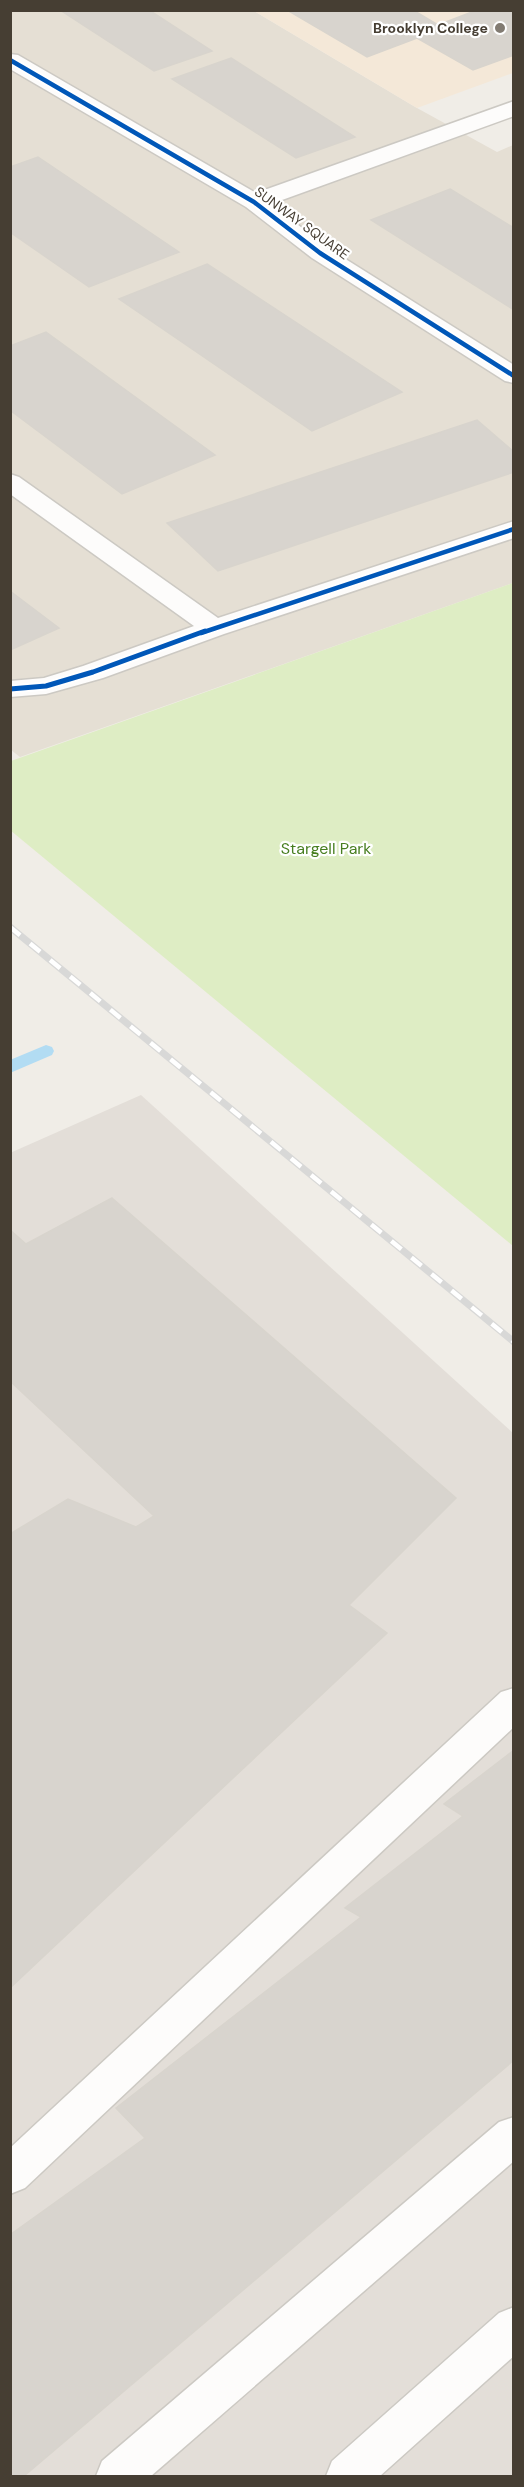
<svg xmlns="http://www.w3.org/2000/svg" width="524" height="2487" font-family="'DM Sans',sans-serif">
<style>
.residential{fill:#e5dfd4}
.commercial{fill:#f4e8d8}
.industrial{fill:#e3ded8}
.green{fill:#deedc4}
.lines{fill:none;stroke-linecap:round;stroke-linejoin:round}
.stream{fill:#b2dcf3;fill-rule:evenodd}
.building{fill:#d8d4ce;stroke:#d8d4cd;stroke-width:1.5}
.minor-casing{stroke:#ccc9c3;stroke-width:3}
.minor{fill:#fdfcfb;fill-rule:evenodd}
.rail-casing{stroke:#d8d8d7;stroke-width:7}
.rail{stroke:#fff;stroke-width:4.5;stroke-dasharray:13;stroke-linecap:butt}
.cycleway-far1-casing{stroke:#fff;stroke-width:8}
.cycleway-casing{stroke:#fff;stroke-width:9}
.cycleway-far1{stroke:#0057b8;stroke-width:4.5}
.cycleway{stroke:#0057b8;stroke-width:5}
.poi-dot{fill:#827b72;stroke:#fff;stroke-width:2}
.labels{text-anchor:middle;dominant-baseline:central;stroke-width:4.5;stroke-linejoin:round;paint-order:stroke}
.far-poi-label{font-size:14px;font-weight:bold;fill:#463e33;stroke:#fff;text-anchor:end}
.far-street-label{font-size:14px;fill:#463e33;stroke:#fff}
.park-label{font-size:16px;fill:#477e20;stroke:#fff}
</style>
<rect width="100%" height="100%" fill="#f0ede7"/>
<path class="residential" d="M10,11H254L417,108L497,152L513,145V583L20,757L11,750Z"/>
<path class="commercial" d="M254,11H513V73L417,108Z"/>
<path class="industrial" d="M141,1095L513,1433V2476H11L10,1153Z"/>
<path class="green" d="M513,583H514L513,1246L10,830L11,761Z"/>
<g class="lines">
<path class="stream" d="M46,1045L52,1047L54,1051L52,1055L10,1073V1060Z"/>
</g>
<path class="building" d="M60,10H149L212,51L154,71Z
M287,10H413L438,25L477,10H511L514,12V55L473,70L417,38L367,57Z
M231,58L355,137L296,158L172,79Z
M38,157L179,252L89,287L10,232V167Z
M450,189L514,228V310L371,220Z
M207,264L402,392L312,431L119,299Z
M46,332L215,455L122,494L10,410V346Z
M477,420L514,452V472L218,571L167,523Z
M10,591L59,628L10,650Z
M112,1198L456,1498L349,1605L387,1633L10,1988V1534L68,1499L136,1527L154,1516L10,1381V1230L26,1244Z
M514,1750V2060L24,2476H11L10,2235L145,2138L116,2108L361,1917L345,1908L463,1816L444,1804Z"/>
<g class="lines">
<defs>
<path id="minor" d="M10,54L18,55L256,193L514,101V116L271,204L328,248L514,365V383L505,381L312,258L246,207L10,69Z
M10,474L19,477L218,618L514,521V538L224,634L103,678L46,694L10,697V681L44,678L83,666L194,626L10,494Z
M514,1688V1727L25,2188L10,2194V2148L501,1692Z
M514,2117V2161L151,2476H96L102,2461L499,2122Z
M514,2307V2356L380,2476H326L332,2461L499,2313Z"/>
</defs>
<use href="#minor" class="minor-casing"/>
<use href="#minor" class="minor"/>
<defs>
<path id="rail" d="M10,927L514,1342"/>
</defs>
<use href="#rail" class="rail-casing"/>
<use href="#rail" class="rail"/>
<defs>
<path id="cycleway-far1" d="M10,60L254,202L320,253L514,376
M201,633L514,529"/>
<path id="cycleway" d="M10,689L46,686L93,672L205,631"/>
</defs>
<use href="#cycleway-far1" class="cycleway-far1-casing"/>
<use href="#cycleway" class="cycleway-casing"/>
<use href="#cycleway-far1" class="cycleway-far1"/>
<use href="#cycleway" class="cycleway"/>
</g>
<circle class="poi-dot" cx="500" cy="28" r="6"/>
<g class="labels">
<g class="far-poi-label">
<text x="488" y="28">Brooklyn College</text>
</g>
<g class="far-street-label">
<text transform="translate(302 223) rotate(36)">SUNWAY SQUARE</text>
</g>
<g class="park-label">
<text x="326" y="848">Stargell Park</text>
</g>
</g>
<rect width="524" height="2487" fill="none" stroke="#463e33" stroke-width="24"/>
</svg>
